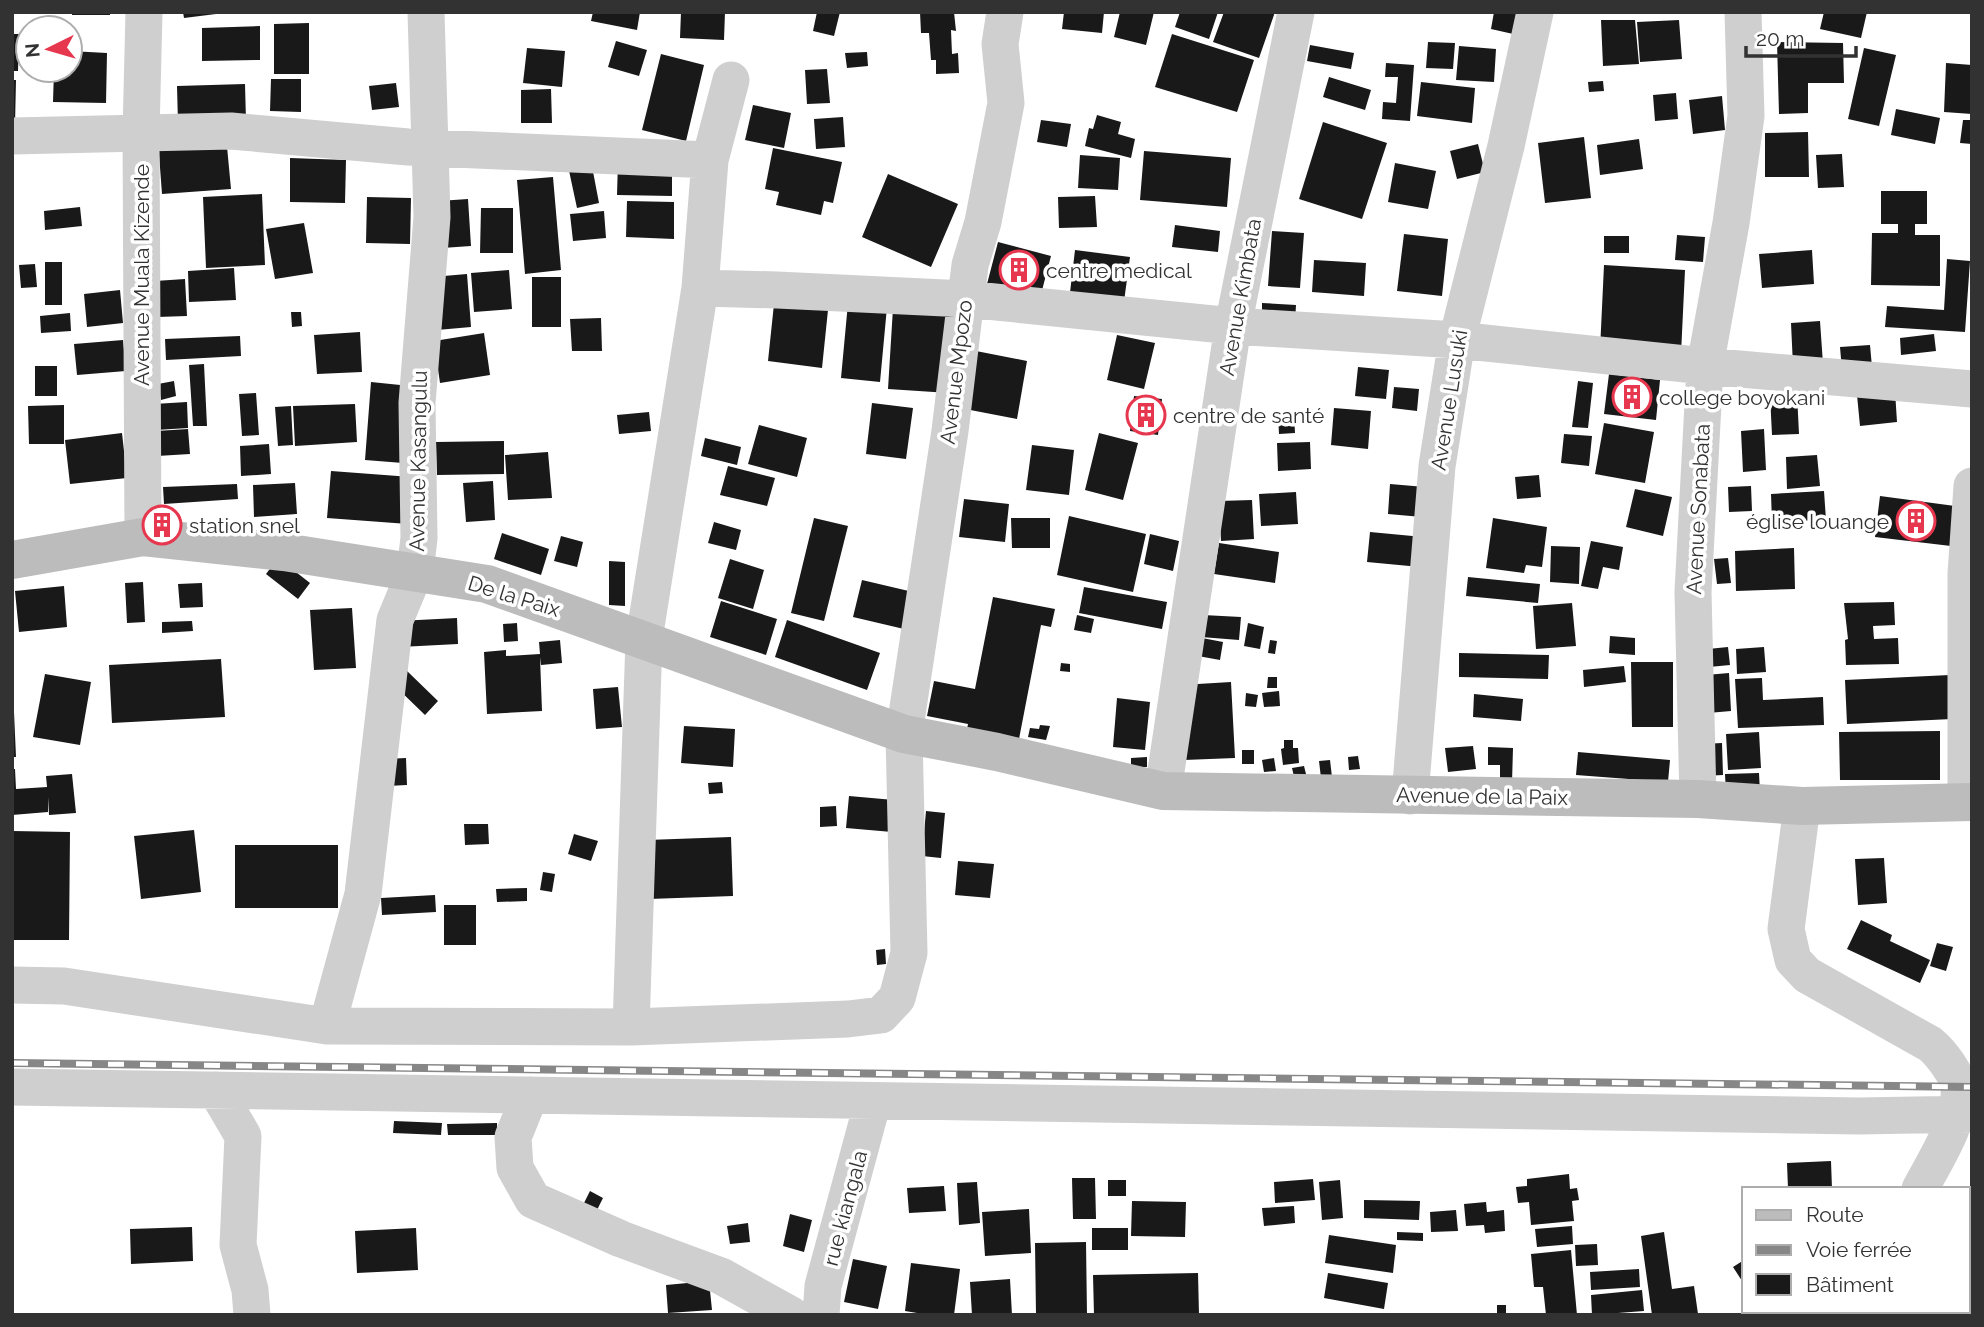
<svg xmlns="http://www.w3.org/2000/svg" width="1984" height="1327" font-family="Raleway,sans-serif">
<style>
.building{fill:#191919}
.lines{fill:none;stroke-linecap:round;stroke-linejoin:round}
.street{stroke:#cfcfcf;stroke-width:37}
.secondary{stroke:#bcbcbc;stroke-width:38}
.rail-casing{stroke:#878787;stroke-width:8}
.rail{stroke:#fff;stroke-width:5;stroke-dasharray:16;stroke-linecap:butt}
.labels{text-anchor:middle;dominant-baseline:central;stroke-width:7;stroke-linejoin:round;paint-order:stroke}
.poi-label{font-size:21px;fill:#323232;stroke:#fff;text-anchor:start}
.street-label{font-size:21px;fill:#323232;stroke:#fff}
</style>
<rect width="100%" height="100%" fill="#fff"/>
<path class="building" d="M72,12H110V15H72Z
M183,12H215L216,14L184,18Z
M593,12H640L637,30L591,21Z
M681,12H725L724,40L680,38Z
M817,12H840L834,36L813,31Z
M920,12H954L956,31L951,30L952,54L958,53L959,73L936,74V60H931L929,33H921Z
M1064,12H1104L1102,33L1062,29Z
M1120,12H1154L1146,45L1114,37Z
M1180,12H1218L1209,39L1175,27Z
M1224,12H1275L1259,58L1213,42Z
M1494,12H1527L1522,36L1491,29Z
M1824,12H1867L1861,38L1820,29Z
M1601,20H1635L1639,64L1603,66Z
M1679,20L1682,59L1640,62L1637,22Z
M309,23V74H274V24Z
M260,26V60L202,61V28Z
M12,34H19L18,71H12Z
M1172,34L1254,60L1237,112L1155,87Z
M616,41L647,50L639,76L608,67Z
M1428,42L1455,43L1453,69L1426,68Z
M1777,42L1843,43L1844,83H1808V113L1779,114Z
M1310,45L1354,53L1351,69L1307,61Z
M1459,46L1496,49L1494,82L1456,80Z
M527,48L565,51L562,87L523,83Z
M1864,48L1896,55L1879,126L1848,119Z
M70,51L107,53L106,103L53,102L54,70H70Z
M867,52L868,66L847,68L845,53Z
M661,54L704,65L686,141L642,130Z
M1386,63L1414,65L1410,121L1382,119L1383,102L1396,103L1398,77H1385Z
M1946,63L1972,65V114L1944,112Z
M827,69L830,103L807,104L805,70Z
M1329,77L1371,90L1365,110L1323,97Z
M271,79H301V112L270,111Z
M12,80H16L15,125L12,124Z
M1603,81L1604,91L1589,92L1588,82Z
M1421,82L1475,88L1472,123L1417,116Z
M396,83L399,107L372,110L369,86Z
M245,84L246,121L178,124L177,86Z
M551,89L552,123H521V90Z
M1676,93L1678,119L1655,121L1653,95Z
M1722,96L1725,130L1693,134L1689,100Z
M753,105L791,113L784,148L745,140Z
M1896,109L1940,118L1935,144L1891,135Z
M1097,115L1121,122L1118,134L1135,139L1131,158L1085,146L1089,128L1093,129Z
M843,117L845,147L816,149L814,119Z
M1041,120L1071,124L1067,147L1037,142Z
M1963,120H1972V144L1960,143Z
M1323,122L1387,143L1362,219L1299,199Z
M1808,132L1809,177H1765V133Z
M226,136L231,189L162,194L158,141Z
M1584,137L1591,198L1545,203L1538,143Z
M1639,139L1643,169L1600,175L1597,145Z
M1478,144L1485,172L1457,179L1450,151Z
M773,148L842,162L833,203L824,201L821,215L776,205L779,192L765,189Z
M1144,151L1231,158L1227,207L1140,200Z
M1842,154L1844,187L1818,188L1816,155Z
M1080,155L1120,158L1118,190L1078,188Z
M290,158L346,160L345,203L290,202Z
M618,160L672,162V196L617,195Z
M591,161L599,203L577,208L568,166Z
M1395,163L1436,171L1428,209L1388,202Z
M888,174L958,204L931,267L862,237Z
M553,177L561,270L525,274L517,180Z
M1881,191H1927V224H1915V235H1940V286L1871,285L1872,233H1898V224H1881Z
M262,194L265,265L206,268L203,197Z
M1095,196L1097,227L1059,228L1058,197Z
M367,197L411,198L410,244L366,243Z
M468,199L471,246L442,248L439,201Z
M627,201L674,202V239L626,237Z
M80,207L82,226L45,230L44,211Z
M481,208H513V253H480Z
M604,211L606,238L573,241L570,214Z
M304,223L313,273L275,279L266,229Z
M1175,225L1220,231L1218,252L1172,247Z
M1272,231L1304,233L1300,288L1268,286Z
M1404,234L1448,239L1442,296L1397,291Z
M1677,235L1705,237L1703,262L1675,260Z
M1604,236H1629V253H1604Z
M998,242L1051,256L1040,298L987,284Z
M1075,250L1130,257L1123,309L1069,301Z
M1812,250L1814,284L1762,288L1759,254Z
M1947,259L1970,261L1965,332L1885,327L1887,306L1944,310Z
M1314,260L1366,263L1364,296L1312,292Z
M45,262H62V305H45Z
M35,264L37,287L21,288L19,265Z
M1604,265L1685,270L1681,354L1600,350Z
M234,268L236,300L189,302L188,271Z
M509,270L512,309L474,312L471,273Z
M467,274L471,327L437,330L432,277Z
M532,277H561V327H532Z
M185,279L187,316L157,317L155,281Z
M120,290L123,323L87,327L84,294Z
M848,303L887,307L880,382L841,378Z
M1262,303L1296,305L1295,322L1262,321Z
M774,304L828,310L822,368L768,361Z
M893,308L955,312L949,393L888,389Z
M291,312H301L302,326L292,327Z
M70,313L71,331L41,333L40,316Z
M601,318L602,351H572L570,319Z
M1820,321L1823,364L1793,366L1791,323Z
M360,332L362,372L317,374L314,335Z
M484,333L490,375L440,383L434,341Z
M1934,334L1936,351L1901,355L1900,338Z
M1117,335L1155,343L1144,389L1107,380Z
M240,336L241,356L166,360L165,339Z
M123,340L126,371L77,375L74,344Z
M1870,345L1872,367L1842,370L1840,347Z
M971,350L1027,361L1017,419L960,408Z
M204,364L207,426H193L189,365Z
M35,366H57V396H35Z
M1358,367L1389,370L1386,399L1355,396Z
M1609,374L1660,380L1656,420L1604,414Z
M174,381L176,396L161,400L158,384Z
M1578,381L1593,383L1588,428L1572,427Z
M371,382L410,386L403,463L365,460Z
M1394,387L1419,389L1417,411L1392,408Z
M1895,391L1897,422L1860,426L1857,395Z
M256,393L259,435L242,436L239,394Z
M1797,394L1799,434L1772,435L1770,395Z
M1134,396L1162,399L1158,435L1130,431Z
M187,402L188,428L156,430L154,404Z
M872,403L913,408L906,459L866,454Z
M355,404L357,442L295,446L293,406Z
M64,405V444H29L28,406Z
M291,406L293,445L278,446L275,407Z
M1334,408L1371,411L1368,449L1331,445Z
M649,412L651,431L619,434L617,415Z
M1294,414L1295,433L1279,434L1278,415Z
M1604,423L1654,432L1645,483L1595,474Z
M759,425L807,438L797,477L748,464Z
M188,429L190,454L157,456L156,431Z
M1764,429L1766,470L1743,472L1741,431Z
M122,433L127,478L70,484L65,440Z
M1099,433L1138,443L1123,500L1085,490Z
M1564,434L1592,436L1589,466L1561,463Z
M705,438L741,447L737,465L701,456Z
M504,441V474L437,475L436,442Z
M1310,442L1311,469L1278,471L1277,443Z
M269,444L271,474L241,476L240,446Z
M1032,445L1074,450L1069,495L1026,490Z
M548,452L552,498L508,500L505,455Z
M1817,455L1820,486L1787,489L1786,457Z
M728,466L775,478L767,506L720,495Z
M331,471L411,477L408,524L327,518Z
M1539,475L1541,497L1517,499L1515,477Z
M493,481L495,520L466,522L463,483Z
M295,483L297,514L254,517L253,485Z
M237,484L238,499L164,504L163,487Z
M1390,484L1425,487L1422,517L1388,514Z
M1751,486L1752,511L1729,512L1728,487Z
M1635,489L1672,497L1663,536L1626,527Z
M1824,491L1826,520L1772,522L1771,494Z
M1296,492L1298,524L1261,526L1259,494Z
M1880,496L1955,506L1951,546L1875,537Z
M964,499L1009,504L1005,542L959,537Z
M1252,500L1254,539L1221,541L1219,501Z
M1069,516L1146,534L1133,592L1057,575Z
M814,518L848,526L824,621L791,613Z
M1011,518H1050V548H1012Z
M1493,518L1547,527L1542,567L1526,565L1524,573L1486,568Z
M714,522L741,530L736,550L708,543Z
M1370,532L1423,537L1420,567L1367,562Z
M502,533L549,549L541,575L494,559Z
M1150,534L1179,541L1173,571L1144,564Z
M561,536L583,542L577,567L554,561Z
M1591,541L1623,547L1619,570L1603,567L1598,589L1581,586Z
M1219,543L1279,552L1275,583L1214,574Z
M1551,546L1580,547L1579,584L1550,582Z
M1794,548L1795,589L1736,591L1735,551Z
M278,558L310,583L298,599L266,574Z
M1728,558L1731,583L1717,584L1714,559Z
M730,559L764,570L753,609L718,598Z
M609,561L625,562V606L609,605Z
M1468,577L1540,584L1538,603L1466,596Z
M862,580L913,592L904,629L853,617Z
M143,582L145,622L127,623L125,583Z
M202,583L203,607L180,608L178,584Z
M64,586L67,627L19,632L15,591Z
M1084,587L1167,602L1162,629L1079,613Z
M993,597L1055,609L1051,627L1041,625L1019,739L967,729L968,724L927,716L934,681L975,689Z
M721,601L777,619L766,655L710,637Z
M1894,602L1895,625L1873,626L1874,639L1898,638L1899,664L1846,665L1845,640L1848,639L1844,603Z
M1572,603L1576,646L1536,649L1533,606Z
M352,608L356,668L314,670L310,610Z
M1077,615L1094,619L1091,633L1074,630Z
M1203,615L1241,617L1239,640L1201,637Z
M457,618L458,644L400,647L399,621Z
M787,620L880,653L867,690L775,657Z
M192,621L193,631L162,633V622Z
M517,623L518,641L504,642L503,624Z
M1248,623L1264,627L1260,649L1244,646Z
M1610,636L1635,638V655L1609,653Z
M1202,638L1223,642L1220,660L1198,656Z
M560,640L562,663L541,665L540,657L542,711L487,714L484,652L506,650V656L540,654L539,642Z
M1270,640L1277,641L1275,654L1268,653Z
M1728,647L1730,665L1709,667L1708,649Z
M1764,647L1766,672L1737,674L1736,649Z
M1459,653L1549,655L1548,679L1459,677Z
M221,659L225,717L112,723L109,665Z
M1631,662H1673V727H1632Z
M1061,663L1070,664V672L1060,671Z
M1624,666L1626,682L1584,687L1583,670Z
M406,670L438,701L425,715L393,684Z
M1729,673L1731,711L1708,713L1706,675Z
M45,674L91,682L80,745L33,737Z
M1950,675L1952,719L1847,724L1845,680Z
M1268,677H1277V688H1267Z
M1762,678L1763,700L1823,697L1824,725L1738,728L1735,679Z
M1231,682L1235,758L1184,760L1181,685Z
M618,687L622,727L596,729L593,689Z
M1279,691L1280,706L1264,707L1262,693Z
M1246,693L1258,695L1256,707L1245,706Z
M1474,694L1523,699L1521,721L1473,717Z
M1117,698L1150,702L1145,750L1113,747Z
M12,712H14L16,757H12Z
M1040,725L1050,726L1046,740L1028,737L1030,728L1039,729Z
M684,726L735,729L733,767L681,763Z
M1940,731V780H1840L1839,732Z
M1759,732L1761,768L1728,770L1726,734Z
M1284,740H1293V748H1298L1299,763L1283,765L1281,749L1284,748Z
M1722,743L1723,775L1703,776L1702,744Z
M1473,746L1476,769L1448,772L1445,748Z
M1488,747L1513,748L1512,783H1500V765H1488Z
M1242,750H1254V764H1242Z
M1578,752L1670,760L1668,782L1576,775Z
M1358,756L1360,769L1349,770L1348,757Z
M1147,757V767H1131V758Z
M406,758L407,785L387,786L385,759Z
M1274,758L1276,771L1264,772L1262,760Z
M1330,760L1332,777L1321,778L1319,761Z
M1304,766L1307,778L1295,781L1292,768Z
M12,769H15L16,789L47,787L46,776L72,774L76,813L49,815L48,797V812L12,815Z
M1759,773L1760,793L1726,795L1725,774Z
M722,782L723,793L709,794L708,783Z
M849,796L894,800L892,832L846,828Z
M836,806L837,826L820,827V807Z
M926,811L945,813L941,858L922,856Z
M464,824H488L489,844L465,845Z
M194,830L201,892L141,899L134,836Z
M12,831L70,832L69,940H12Z
M574,834L598,841L591,861L568,854Z
M731,837L733,896L649,899L647,840Z
M235,845H338V908H235Z
M1884,858L1887,903L1858,905L1855,859Z
M958,861L994,864L990,898L955,895Z
M543,872L555,874L552,892L540,890Z
M527,888V901L497,902L496,889Z
M435,895L436,912L382,915L381,898Z
M444,905H476V945H444Z
M1861,920L1892,935L1890,941L1930,960L1920,983L1847,949Z
M1937,943L1953,947L1946,971L1930,966Z
M885,949L886,964L877,965L876,950Z
M394,1121L442,1123L441,1135L393,1133Z
M497,1123V1135H448L447,1124Z
M1831,1161L1832,1189H1788L1787,1163Z
M1569,1174L1570,1189L1577,1188L1579,1200L1572,1201L1574,1221L1531,1225L1529,1202L1518,1203L1516,1187L1527,1186V1179Z
M1072,1178H1095L1096,1219H1073Z
M1313,1179L1315,1200L1275,1203L1274,1182Z
M1108,1180H1126V1196H1108Z
M1340,1180L1343,1218L1322,1220L1319,1182Z
M977,1182L980,1223L959,1225L957,1183Z
M944,1186L946,1211L909,1213L907,1188Z
M590,1191L603,1198L595,1214L582,1207Z
M1364,1200L1420,1201L1419,1220L1364,1218Z
M1132,1201L1186,1202L1185,1237L1131,1236Z
M1486,1202L1487,1212L1504,1210L1505,1231L1485,1233L1484,1225L1466,1226L1464,1204Z
M1294,1206L1295,1223L1264,1226L1262,1208Z
M1029,1209L1031,1253L985,1256L982,1212Z
M1456,1210L1458,1231L1431,1232L1430,1212Z
M790,1214L812,1220L804,1252L783,1246Z
M748,1223L750,1242L730,1244L727,1226Z
M1572,1226L1573,1244L1537,1247L1535,1229Z
M192,1227L193,1261L131,1264L130,1229Z
M416,1228L418,1270L357,1273L355,1231Z
M1092,1228H1128V1250H1092Z
M1397,1232L1423,1233V1241L1397,1240Z
M1664,1232L1672,1289L1694,1286L1698,1314L1652,1315L1641,1236Z
M1329,1235L1396,1245L1393,1273L1325,1263Z
M1086,1242L1087,1315H1036L1035,1243Z
M1597,1244L1598,1265L1576,1266L1575,1245Z
M1571,1250L1577,1315H1546L1543,1287H1534L1531,1254Z
M853,1259L887,1266L878,1309L844,1302Z
M1744,1260V1284L1733,1267Z
M911,1263L960,1269L954,1315H929L905,1311Z
M1639,1269L1640,1287L1591,1290L1590,1272Z
M1198,1273L1199,1315H1094L1093,1275Z
M1328,1273L1388,1283L1384,1309L1324,1298Z
M1010,1279L1012,1315H972L970,1282Z
M709,1281L712,1310L668,1313L666,1285Z
M1642,1290L1644,1311L1592,1315L1591,1295Z
M1497,1305H1506V1314H1497Z"/>
<g class="lines">
<path class="street" d="M12,136L231,131L408,147L710,160
M700,288L777,290L966,299L1233,326L1457,340L1705,366L1972,389
M143,537L141,133L144,12
M1163,791L1233,326L1296,12
M1410,796L1437,466L1457,340L1506,146L1535,12
M1698,799L1693,592L1705,366L1731,223L1746,116L1743,12
M1966,801V574L1972,486
M1802,806L1786,929L1793,960L1807,975L1930,1044C1941,1053 1958,1075 1959,1089C1962,1120 1934,1162 1920,1189
M12,985L64,986L327,1026L631,1027L848,1019L881,1015L897,998L909,953L904,734L950,431L970,265L983,222L1006,103L1000,44L1005,12
M327,1026L363,894L395,620L415,572L419,538L417,403L432,217L426,12
M631,1027L644,639L700,288L710,160L731,80
M12,1087L1859,1116L1972,1114
M216,1090L243,1136L238,1245L250,1290L252,1315
M530,1095L513,1137L515,1168L533,1200L621,1239L721,1276L791,1315
M821,1315L823,1286L873,1101
M1766,1315L1772,1311
M1828,1315V1311"/>
<path class="secondary" d="M12,560L143,537L284,552L487,584L904,734L997,752L1163,791L1698,799L1802,806L1972,802"/>
<defs>
<path id="rail" d="M12,1063L1972,1087"/>
</defs>
<use href="#rail" class="rail-casing"/>
<use href="#rail" class="rail"/>
</g>
<defs>
<symbol id="building-ring" viewBox="-11 -11 22 22"><circle r="9.5" fill="#fff" stroke="#e6374f" stroke-width="1.5"/><path d="M-4-6H4V6H1V3H-1V6H-4ZM-2.5-4.3h1.7v1.8h-1.7ZM.8-4.3h1.7v1.8H.8ZM-2.5-1h1.7V.8h-1.7ZM.8-1h1.7V.8H.8Z" fill="#e6374f"/></symbol>
</defs>
<g fill-rule="evenodd">
<use href="#building-ring" x="997" y="248" width="44" height="44"/>
<use href="#building-ring" x="1610" y="375" width="44" height="44"/>
<use href="#building-ring" x="1124" y="393" width="44" height="44"/>
<use href="#building-ring" x="1894" y="499" width="44" height="44"/>
<use href="#building-ring" x="140" y="503" width="44" height="44"/>
</g>
<g class="labels">
<g class="poi-label">
<text x="1046" y="270">centre medical</text>
<text x="1659" y="397">college boyokani</text>
<text x="1173" y="415">centre de santé</text>
<text x="1889" y="521" text-anchor="end">église louange</text>
<text x="189" y="525">station snel</text>
</g>
<g class="street-label">
<text transform="translate(141 275) rotate(-90)">Avenue Muala Kizende</text>
<text transform="translate(1240 297) rotate(-80)">Avenue Kimbata</text>
<text transform="translate(956 372) rotate(-83)">Avenue Mpozo</text>
<text transform="translate(1449 400) rotate(-81)">Avenue Lusuki</text>
<text transform="translate(418 461) rotate(-89)">Avenue Kasangulu</text>
<text transform="translate(1698 509) rotate(-87)">Avenue Sonabata</text>
<text transform="translate(514 596) rotate(17)">De la Paix</text>
<text transform="translate(1482 796) rotate(1)">Avenue de la Paix</text>
<text transform="translate(845 1208) rotate(-75)">rue kiangala</text>
</g>
</g>
<rect width="1984" height="1327" fill="none" stroke="#323232" stroke-width="28"/>
<rect x="1742" y="1187" width="228" height="126" fill="#ffffff" stroke="#adadad" stroke-width="2"/>
<rect x="1756" y="1210" width="35" height="10" fill="#bcbcbc" stroke="#adadad" stroke-width="2"/>
<text x="1806" y="1222" font-size="21" fill="#323232">Route</text>
<rect x="1756" y="1245" width="35" height="10" fill="#878787" stroke="#adadad" stroke-width="2"/>
<text x="1806" y="1257" font-size="21" fill="#323232">Voie ferrée</text>
<rect x="1756" y="1274" width="35" height="21" fill="#191919" stroke="#adadad" stroke-width="2"/>
<text x="1806" y="1292" font-size="21" fill="#323232">Bâtiment</text>
<g transform="translate(49 49) rotate(265)"><circle r="33" fill="#ffffff" stroke="#adadad" stroke-width="2"/>
<path d="M0-5L12 26L0 18L-12 26Z" fill="#e6374f"/>
<text y="-10" font-size="19" font-weight="bold" text-anchor="middle" fill="#323232">N</text>
</g>
<path d="M1746 46v10h110v-10" fill="none" stroke="#323232" stroke-width="3.5"/>
<text x="1756" y="46" font-size="21" fill="#323232" stroke="#ffffff" stroke-width="5" paint-order="stroke">20 m</text>
</svg>
